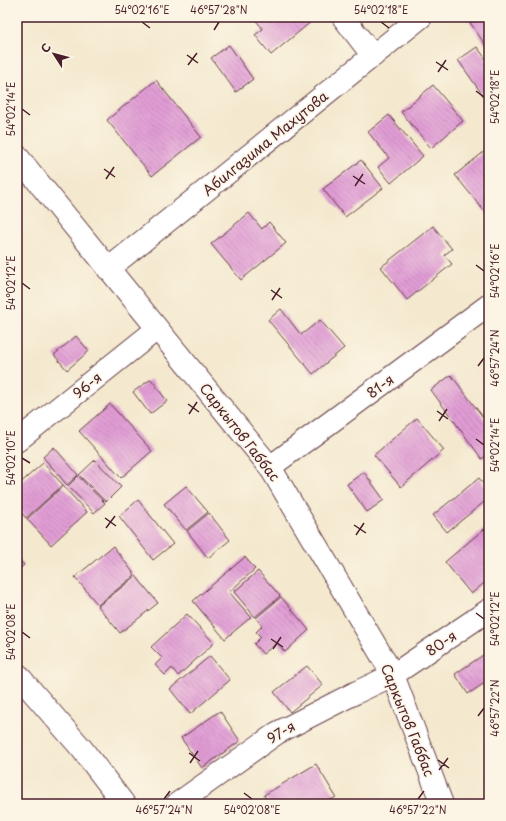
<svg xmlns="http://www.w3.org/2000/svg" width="506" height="821" font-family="'Playpen Sans',sans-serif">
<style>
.building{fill:url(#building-back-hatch)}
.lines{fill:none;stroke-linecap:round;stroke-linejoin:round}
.street-casing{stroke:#643d44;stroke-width:24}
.street{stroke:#fff;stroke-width:22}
.ticks{fill:none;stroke:#4a1f2b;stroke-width:1.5}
.labels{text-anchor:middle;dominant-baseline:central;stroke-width:3.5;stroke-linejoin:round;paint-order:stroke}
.street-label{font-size:14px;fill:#4a1f2b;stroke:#fcf5e5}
.neatline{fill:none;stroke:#4a1f2b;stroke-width:1.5}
.ticks-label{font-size:10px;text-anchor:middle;fill:#4a1f2b}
</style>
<defs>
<pattern id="building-back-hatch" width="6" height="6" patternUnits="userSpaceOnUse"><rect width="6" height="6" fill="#e19dd5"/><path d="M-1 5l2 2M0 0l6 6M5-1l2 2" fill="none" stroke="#b87fad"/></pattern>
</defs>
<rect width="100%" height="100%" fill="#fcf5e5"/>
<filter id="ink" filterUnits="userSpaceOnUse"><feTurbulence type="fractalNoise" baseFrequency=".025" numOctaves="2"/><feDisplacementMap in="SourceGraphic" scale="8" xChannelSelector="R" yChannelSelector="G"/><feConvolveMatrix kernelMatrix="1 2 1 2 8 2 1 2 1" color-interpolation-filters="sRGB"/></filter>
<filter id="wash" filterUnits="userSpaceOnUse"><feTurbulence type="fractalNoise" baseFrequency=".012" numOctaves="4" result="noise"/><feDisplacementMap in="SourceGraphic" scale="16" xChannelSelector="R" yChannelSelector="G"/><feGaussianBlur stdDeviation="0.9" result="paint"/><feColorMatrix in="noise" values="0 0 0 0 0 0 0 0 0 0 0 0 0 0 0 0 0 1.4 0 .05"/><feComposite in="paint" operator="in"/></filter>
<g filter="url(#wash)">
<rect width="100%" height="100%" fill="#f4e9cf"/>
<g id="blocks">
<path class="building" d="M254,17H311L313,20L271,55L255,35L263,29L254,18Z
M466,17H489V50Z
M229,45L253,79L236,92L211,58Z
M477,47L489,63V104L458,60Z
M156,80L201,137L152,176L107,120Z
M433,85L463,121L431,148L401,112Z
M389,115L423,156L391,183L378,167L389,158L368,132Z
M485,151L489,155V217L455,175Z
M361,160L383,188L345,217L323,189Z
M249,213L262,229L269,222L286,243L241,280L211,244Z
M433,226L452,249L444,255L452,264L407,300L381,267Z
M281,309L301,335L320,320L344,348L313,374L268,320Z
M76,336L89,351L67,370L54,355Z
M451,375L489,425V453L482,459L431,390Z
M151,379L167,401L150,414L133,392Z
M17,403L23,410L17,416Z
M110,404L152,451L121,478L79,431Z
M417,418L444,450L401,487L374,455Z
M54,447L78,475L67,485L43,457Z
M95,460L121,487L106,502L79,475Z
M43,463L63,485L26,518L17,508V486Z
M364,472L384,500L367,512L347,484Z
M78,476L105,503L94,513L68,486Z
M479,478L489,491V498L447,532L433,515Z
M63,486L87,512L51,545L27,519Z
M186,486L208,512L186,530L164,504Z
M138,500L173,544L153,560L119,516Z
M209,513L230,540L208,558L187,531Z
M484,529L489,535V579L471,594L445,562Z
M113,546L135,575L98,605L75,577Z
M17,557L24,565L17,571Z
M245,557L255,569L229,592L251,617L225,639L193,601Z
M258,571L280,596L255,617L234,592Z
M136,576L158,603L120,633L98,606Z
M281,597L309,630L285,652L277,643L263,654L254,644L261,637L256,632L262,626L256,618Z
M187,614L214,643L178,676L172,668L165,675L155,665L162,658L151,647Z
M489,651V680L468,694L455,674Z
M210,656L230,680L190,714L170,689Z
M307,666L323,685L290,712L274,692Z
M220,711L240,741L202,768L181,738Z
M316,764L336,797L324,804H269L264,795Z"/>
</g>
</g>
<g filter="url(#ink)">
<use href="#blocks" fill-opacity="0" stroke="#643d44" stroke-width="1"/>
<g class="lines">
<defs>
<path id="street" d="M343,17L373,56
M17,156L270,467L393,675L442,804
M108,269L421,17
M17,441L157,329
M270,467L489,305
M17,674L82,749L124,804
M177,804L277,733L355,693L393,675L489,610"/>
</defs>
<use href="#street" class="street-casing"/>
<use href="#street" class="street"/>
</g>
</g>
<path class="ticks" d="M142,22L150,28M381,22L389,28M214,30L219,22M187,55L198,63M436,62L448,70M188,65L197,53M438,72L446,60M476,91L484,97M22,109L30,115M104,169L115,177M353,176L365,184M106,179L114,167M355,186L363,174M476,265L484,271M22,283L30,289M271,290L282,298M272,300L280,288M478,366L484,358M188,404L199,412M437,411L448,419M189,414L197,402M439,421L447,409M476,439L484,445M22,458L30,463M105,518L116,526M354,525L366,533M106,528L115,516M356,535L364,523M476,613L484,619M22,632L30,638M271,639L283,647M273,649L281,637M478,716L484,708M189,753L200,761M438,760L449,768M190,763L198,751M439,770L448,758M244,793L252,799M164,799L170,791M418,799L424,791"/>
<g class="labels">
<g class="street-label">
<text transform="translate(265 143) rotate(-39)">Абилгазима Махутова</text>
<text transform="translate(87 385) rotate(-39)">96-я</text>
<text transform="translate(380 386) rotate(-36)">81-я</text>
<text transform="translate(240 432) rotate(52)">Саркытов Габбас</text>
<text transform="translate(441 643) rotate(-34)">80-я</text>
<text transform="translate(408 720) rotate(68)">Саркытов Габбас</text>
<text transform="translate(281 732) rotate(-31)">97-я</text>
</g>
</g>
<rect width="506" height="821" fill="none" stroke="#fcf5e5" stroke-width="44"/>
<g transform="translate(54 54) rotate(306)" stroke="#fcf5e5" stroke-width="3" paint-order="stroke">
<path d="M0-3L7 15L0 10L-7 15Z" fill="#4a1f2b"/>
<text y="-6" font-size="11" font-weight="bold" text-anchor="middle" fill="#4a1f2b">С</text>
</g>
<rect x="22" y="22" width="462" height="777" class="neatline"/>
<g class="ticks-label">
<text x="142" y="14">54°02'16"E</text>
<text x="219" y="14">46°57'28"N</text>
<text x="381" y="14">54°02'18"E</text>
<text transform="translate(495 97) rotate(-90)" y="4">54°02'18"E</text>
<text transform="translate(11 109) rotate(-90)" y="4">54°02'14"E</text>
<text transform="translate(495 271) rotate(-90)" y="4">54°02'16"E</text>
<text transform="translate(11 283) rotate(-90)" y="4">54°02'12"E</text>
<text transform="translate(495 358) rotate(-90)" y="4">46°57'24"N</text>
<text transform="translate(495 445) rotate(-90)" y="4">54°02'14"E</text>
<text transform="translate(11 458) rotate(-90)" y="4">54°02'10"E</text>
<text transform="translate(495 619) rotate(-90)" y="4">54°02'12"E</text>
<text transform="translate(11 632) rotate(-90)" y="4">54°02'08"E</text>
<text transform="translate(495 708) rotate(-90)" y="4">46°57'22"N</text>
<text x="164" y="814">46°57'24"N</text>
<text x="252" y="814">54°02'08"E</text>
<text x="418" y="814">46°57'22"N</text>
</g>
</svg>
